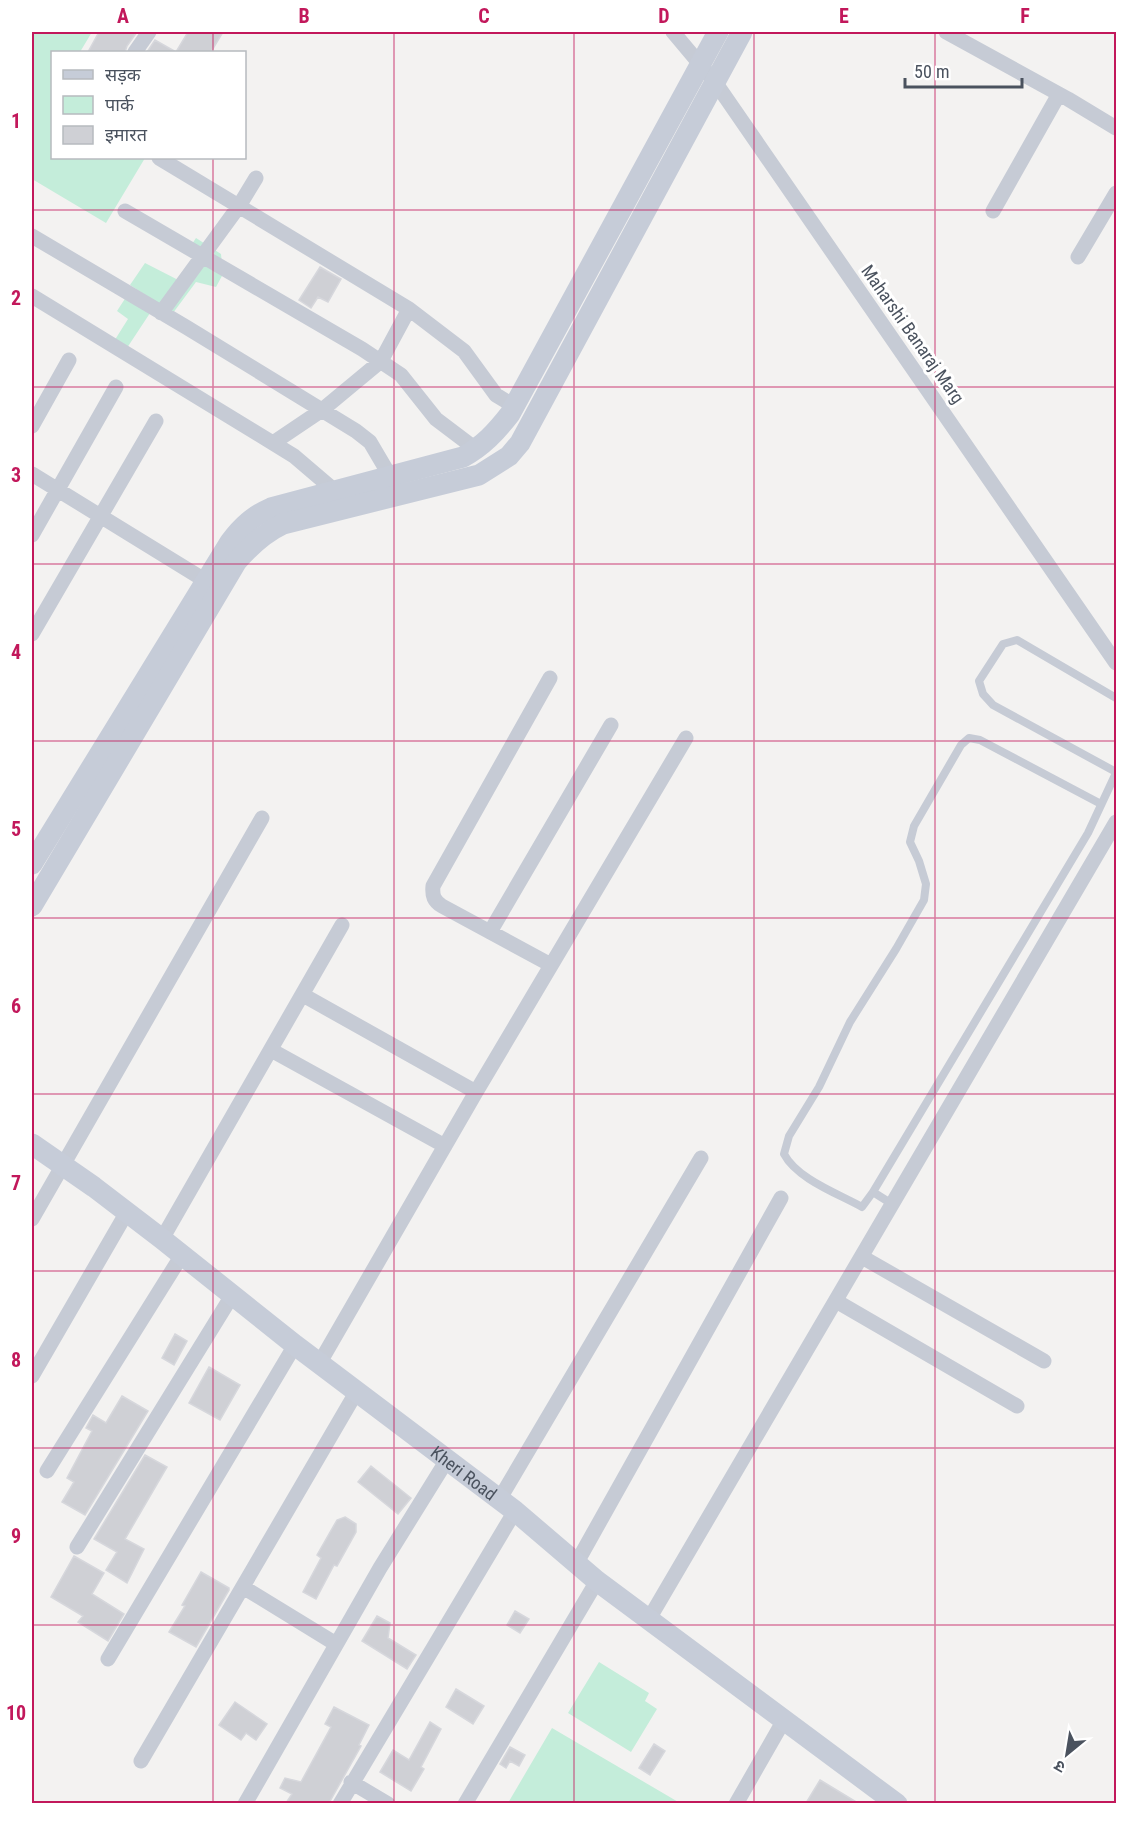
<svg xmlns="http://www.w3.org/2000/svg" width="1148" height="1835" font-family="'Roboto Condensed','Noto Sans Devanagari',sans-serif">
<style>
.green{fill:#c4edda}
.building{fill:#cfd0d5;stroke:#d6d7dc;stroke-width:1.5}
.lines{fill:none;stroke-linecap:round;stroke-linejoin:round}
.lane{stroke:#c6cbd5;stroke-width:8}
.street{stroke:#c6cbd5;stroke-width:15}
.secondary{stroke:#c6ccd8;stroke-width:21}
.grid{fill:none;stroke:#c2185b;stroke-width:1.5;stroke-opacity:0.55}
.labels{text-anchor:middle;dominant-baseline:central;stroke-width:6;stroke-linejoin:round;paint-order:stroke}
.street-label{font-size:18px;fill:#4a525e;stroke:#fff}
.neatline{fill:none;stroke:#c2185b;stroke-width:2}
.grid-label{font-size:20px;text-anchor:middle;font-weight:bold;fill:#c2185b}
</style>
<rect width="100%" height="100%" fill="#f3f2f1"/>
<path class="green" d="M32,32H92L80,52H52V158H145L106,223L32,179Z
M196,238L221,254L223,274L216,287L196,282L173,313L130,285L145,263L186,284L208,259L190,247Z
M130,291L154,307L123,354L111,346L128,319L117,311Z
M599,1662L649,1693L645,1701L657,1709L631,1752L568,1713Z
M552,1728L680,1803H508Z"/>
<path class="building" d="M99,32H137L127,46L125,52H88Z
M188,32H223L211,52H147L155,40L176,52Z
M320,267L341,279L328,302L318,297L311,308L299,300Z
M175,1334L187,1341L174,1365L162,1358Z
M209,1367L240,1385L220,1420L189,1403Z
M122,1396L148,1411L85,1515L62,1502L74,1482L67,1478L92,1431L86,1428L93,1415L106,1423Z
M145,1455L167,1467L125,1539L144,1549L127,1583L106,1570L117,1552L94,1539Z
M371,1466L411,1498L398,1514L358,1482Z
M345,1517L356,1524V1532L337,1566L334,1565L316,1599L303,1592L321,1558L317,1555L337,1520Z
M74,1556L104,1573L92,1594L124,1614L108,1641L78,1622L83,1616L51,1597Z
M201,1572L229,1588V1590L196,1647L169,1632L185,1606L182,1605Z
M515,1611L529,1619L520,1633L507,1625Z
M377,1616L390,1623L388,1638L416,1655L407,1669L362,1641Z
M456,1689L484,1706L473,1724L446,1707Z
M235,1702L267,1724L256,1740L246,1733L241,1740L219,1725Z
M334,1707L369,1725L359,1745L361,1746L329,1803H286L292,1794L280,1788L285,1778L301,1782L331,1727L325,1724Z
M430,1722L441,1729L421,1767L424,1769L411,1791L380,1772L393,1750L409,1760Z
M654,1744L665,1751L650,1775L639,1768Z
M510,1747L525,1755L519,1766L510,1761L506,1768L500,1764Z
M820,1780L858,1803H806Z"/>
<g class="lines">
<path class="lane" d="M1116,698L1017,640L1003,644L979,681L983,694L993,705L1116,772
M873,1192L862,1207C839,1194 797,1179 784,1154L789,1136L819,1087L850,1022L896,949L924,900L926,884L919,861L910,842L914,826L961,745L969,738L980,740L1101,804
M892,1204L873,1192L1088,833L1116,773"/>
<path class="street" d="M673,32L715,82L1116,663
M946,32L1068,99L1116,128
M135,52L149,32
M159,158L409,309L464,351L496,395L514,406
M125,211L362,349L401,375L436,419L477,450
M993,211L1059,94
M32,236L186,327L356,431L370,442L390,476
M1078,257L1116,193
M32,296L294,456L335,491
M161,313L239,206L256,178
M32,426L69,360
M273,443L322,410L381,361L409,309
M32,474L206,581
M32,535L116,387
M32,634L156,421
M550,678L433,886C432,896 434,901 442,906L551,965
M490,932L611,725
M303,995L476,1092
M271,1050L445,1146
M32,1219L262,818
M162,1239L342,925
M862,1257L1044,1361
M836,1301L1017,1406
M319,1364L476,1092L686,738
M32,1376L127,1212
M47,1471L182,1255
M499,1500L701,1158
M77,1547L233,1294
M576,1564L781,1198
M243,1587L336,1644
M649,1619L1116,822
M108,1659L295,1345
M141,1761L357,1391
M351,1782L388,1804
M245,1804L380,1568L447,1460
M340,1804L515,1511
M465,1804L597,1581
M736,1804L784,1720"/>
<g class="secondary">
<path d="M32,864L230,542C242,526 253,516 271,508L463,457C483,446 496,432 510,414L718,32"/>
<path d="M32,906L237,561C251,545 264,533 283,524L479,475L509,456L520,443L742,32"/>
<path id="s1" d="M32,1144L94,1187L162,1239L295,1345L515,1511L597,1581L897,1804"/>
</g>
</g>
<path class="grid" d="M213,32V52M394,32V1804M574,32V1804M754,32V1804M935,32V1804M213,158V1804M32,210H1116M32,387H1116M32,564H1116M32,741H1116M32,918H1116M32,1094H1116M32,1271H1116M32,1448H1116M32,1625H1116"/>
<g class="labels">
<g class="street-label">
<text transform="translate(913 334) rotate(55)">Maharshi Banaraj Marg</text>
<text stroke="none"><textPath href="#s1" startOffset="543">Kheri Road</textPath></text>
</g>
</g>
<rect width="1148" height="1835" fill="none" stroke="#ffffff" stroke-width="66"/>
<rect x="51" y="51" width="195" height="108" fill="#ffffff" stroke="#b7babf" stroke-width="1.5"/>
<rect x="63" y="70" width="30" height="9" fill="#c6ccd8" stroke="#b7babf" stroke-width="1.5"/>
<text x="105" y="81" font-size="18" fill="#4a525e">सड़क</text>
<rect x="63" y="96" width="30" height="18" fill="#c4edda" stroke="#b7babf" stroke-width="1.5"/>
<text x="105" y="111" font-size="18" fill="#4a525e">पार्क</text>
<rect x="63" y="126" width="30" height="18" fill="#cfd0d5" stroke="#b7babf" stroke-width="1.5"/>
<text x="105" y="141" font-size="18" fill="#4a525e">इमारत</text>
<g transform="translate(1067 1754) rotate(210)" stroke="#ffffff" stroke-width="4.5" paint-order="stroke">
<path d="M0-4.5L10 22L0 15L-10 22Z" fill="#4a525e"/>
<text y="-9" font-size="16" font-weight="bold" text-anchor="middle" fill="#4a525e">उ</text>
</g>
<path d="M905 78v9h117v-9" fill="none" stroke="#4a525e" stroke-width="3"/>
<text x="914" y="78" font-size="18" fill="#4a525e" stroke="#ffffff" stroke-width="4.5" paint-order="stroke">50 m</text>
<rect x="33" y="33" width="1082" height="1769" class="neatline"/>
<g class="grid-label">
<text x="123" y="23">A</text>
<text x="304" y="23">B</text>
<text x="484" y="23">C</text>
<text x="664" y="23">D</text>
<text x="844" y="23">E</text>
<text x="1025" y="23">F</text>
<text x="16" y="128">1</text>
<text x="16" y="305">2</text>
<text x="16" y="482">3</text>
<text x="16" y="659">4</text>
<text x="16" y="836">5</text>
<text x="16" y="1013">6</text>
<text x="16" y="1190">7</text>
<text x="16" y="1367">8</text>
<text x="16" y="1543">9</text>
<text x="16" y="1720">10</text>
</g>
</svg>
